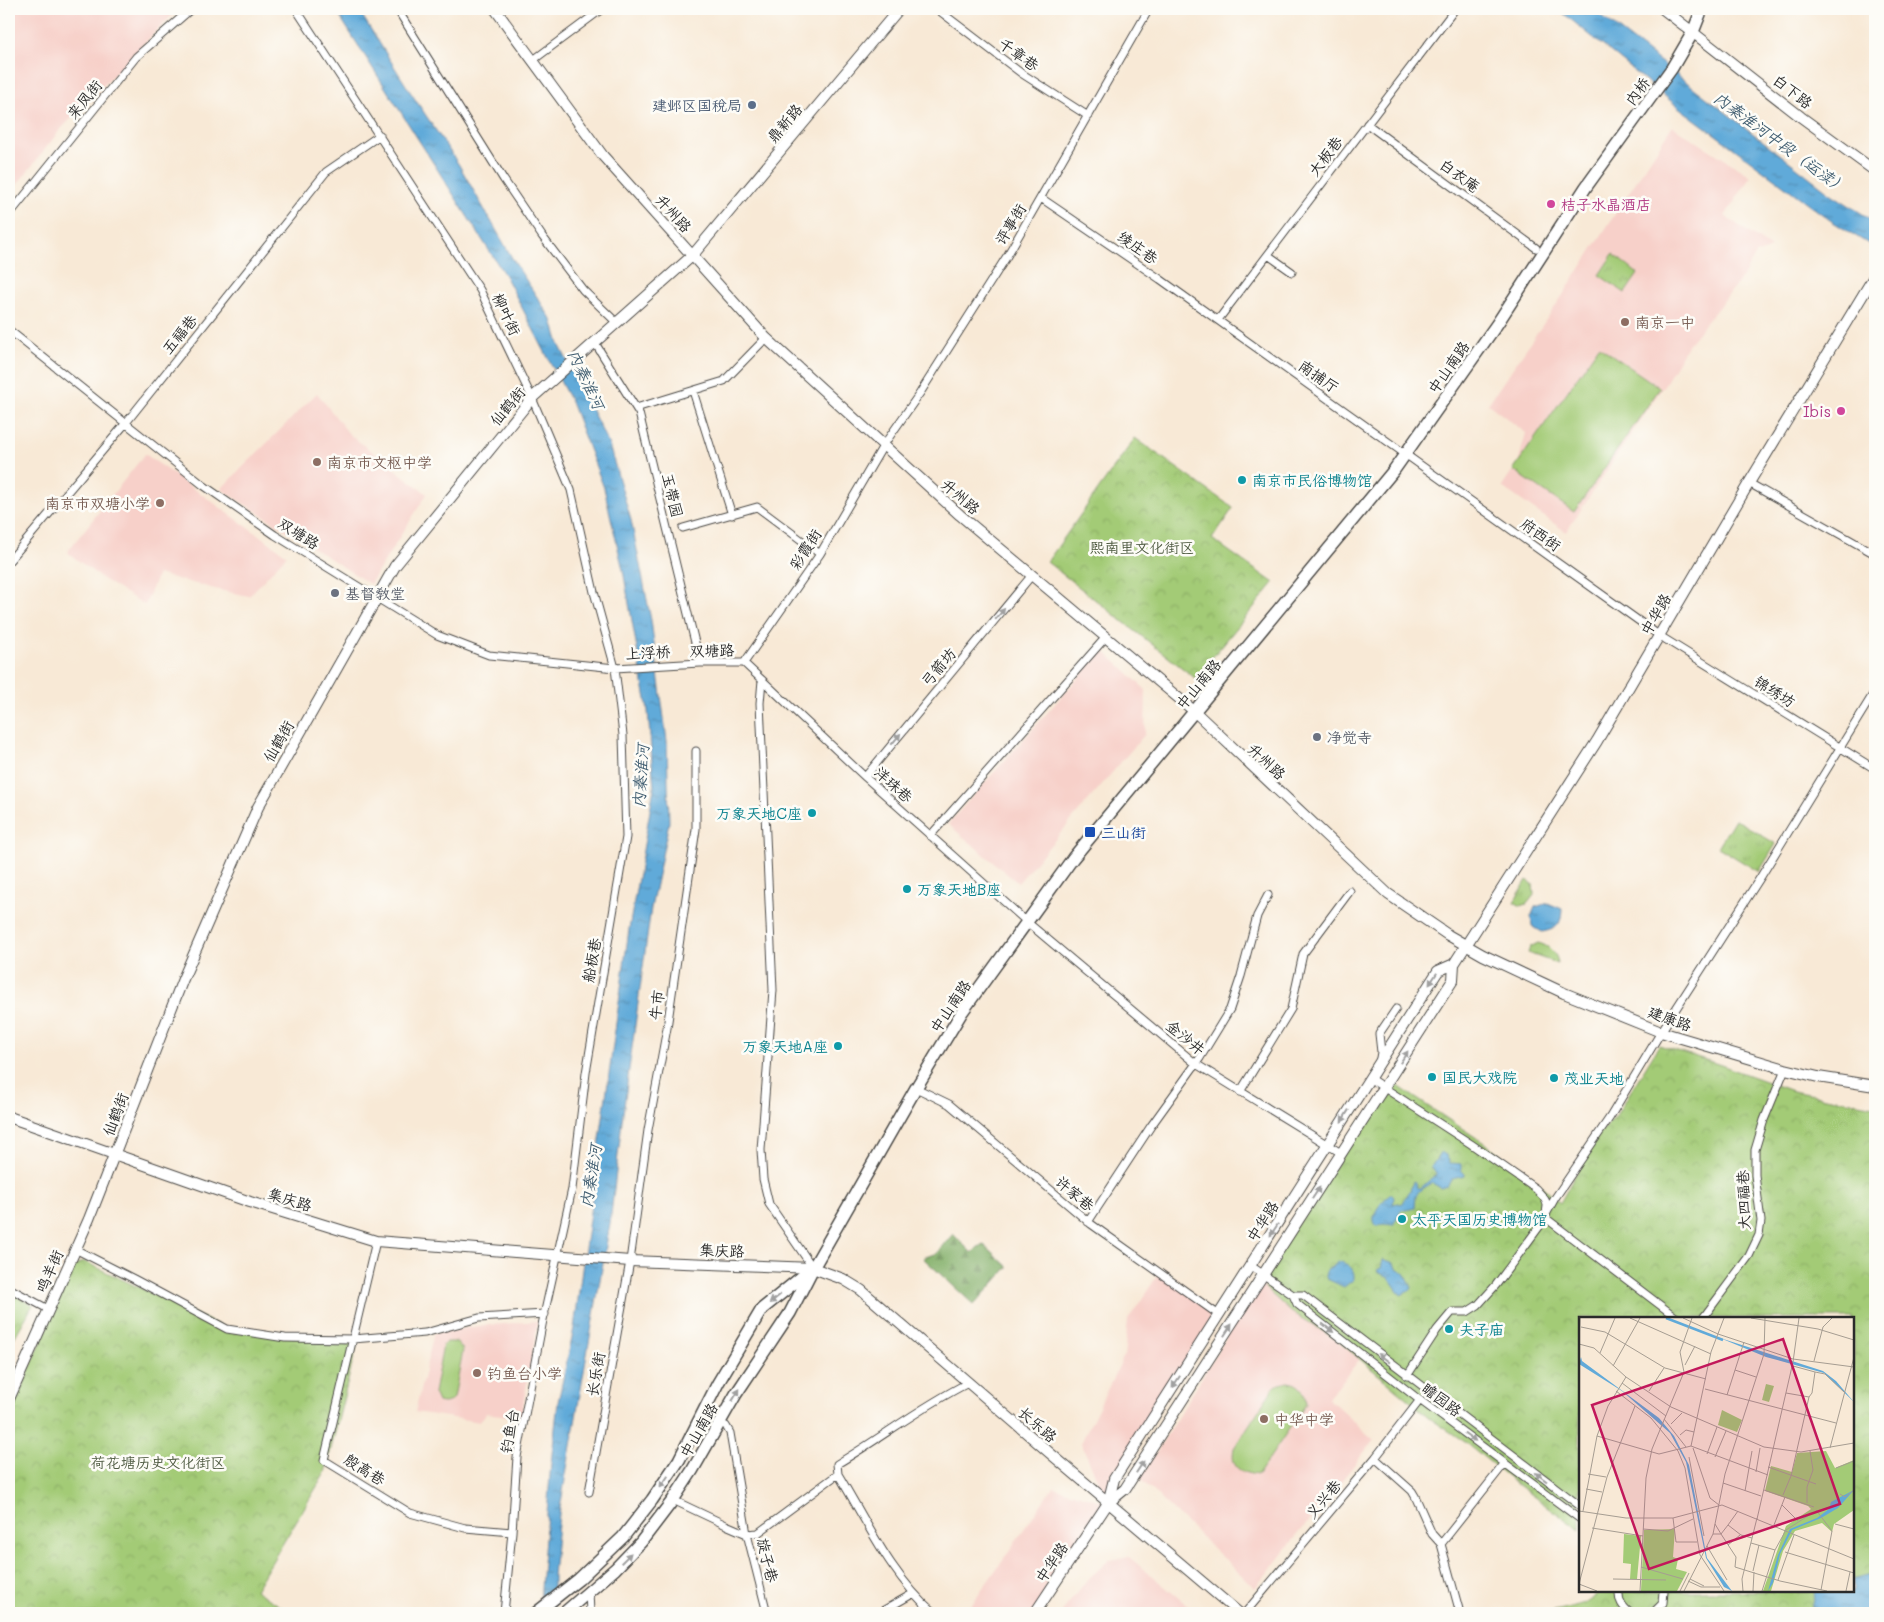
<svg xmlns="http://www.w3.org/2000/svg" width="1884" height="1622" font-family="Mali,'LXGW WenKai TC',sans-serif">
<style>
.built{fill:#f7d0c9}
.grass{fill:url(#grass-tufts);stroke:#677b50}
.forest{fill:url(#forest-firs);stroke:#566d49}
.park{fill:url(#park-crowns);stroke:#677b50}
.pitch{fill:#a3cb76;stroke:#677b50}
.water{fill:url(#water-ripples);stroke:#466a82}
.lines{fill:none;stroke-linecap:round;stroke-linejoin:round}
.street-casing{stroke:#4a4845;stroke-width:9}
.secondary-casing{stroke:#4a4845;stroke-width:12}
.primary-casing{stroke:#4a4845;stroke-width:14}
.street{stroke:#fff;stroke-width:7}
.secondary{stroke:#fff;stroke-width:10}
.primary{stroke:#fff;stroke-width:11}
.primary-bridge-casing{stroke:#4a4845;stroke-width:14;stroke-linecap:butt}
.primary-bridge{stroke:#fff;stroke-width:11}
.oneway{fill:#a0a0a0}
.service-dot{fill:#5c6f8a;stroke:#fdfcf7;stroke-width:2}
.hotel-dot{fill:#d1479c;stroke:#fdfcf7;stroke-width:2}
.education-dot{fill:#8d6e63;stroke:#fdfcf7;stroke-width:2}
.culture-dot{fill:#0f9aa8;stroke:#fdfcf7;stroke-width:2}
.worship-dot{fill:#6b7280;stroke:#fdfcf7;stroke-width:2}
.transit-dot{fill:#1a4fb4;stroke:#fdfcf7;stroke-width:2}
.labels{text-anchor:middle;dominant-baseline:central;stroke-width:5;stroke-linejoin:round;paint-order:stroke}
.street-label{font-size:15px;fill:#2b2b2b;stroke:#fdfcf7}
.service-label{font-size:15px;fill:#4e5e75;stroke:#fdfcf7;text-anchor:end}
.hotel-label{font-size:15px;fill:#b23c85;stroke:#fdfcf7;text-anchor:start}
.education-label{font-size:15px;fill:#785e54;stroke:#fdfcf7;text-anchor:start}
.culture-label{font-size:15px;fill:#0d838f;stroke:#fdfcf7;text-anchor:start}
.park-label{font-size:15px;fill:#4f5b42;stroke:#fdfcf7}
.worship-label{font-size:15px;fill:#5b616d;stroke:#fdfcf7;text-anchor:start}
.transit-label{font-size:15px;fill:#164399;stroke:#fdfcf7;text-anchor:start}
.water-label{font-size:16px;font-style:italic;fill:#415e71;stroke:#fdfcf7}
.inset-river{fill:none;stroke:#61aad9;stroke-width:2.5}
.inset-road{fill:none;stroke:#a69d92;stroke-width:1}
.view{fill:#c2185b;fill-opacity:0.15;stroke:#c2185b;stroke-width:2.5}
.inset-edge{fill:none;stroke:#2b2b2b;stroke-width:2.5}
</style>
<defs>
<pattern id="grass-tufts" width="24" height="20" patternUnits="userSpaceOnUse" patternTransform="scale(1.25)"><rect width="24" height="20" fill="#a3cb76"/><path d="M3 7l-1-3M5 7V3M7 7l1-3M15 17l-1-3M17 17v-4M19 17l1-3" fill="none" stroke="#8cae66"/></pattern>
<pattern id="forest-firs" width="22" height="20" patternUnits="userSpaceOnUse" patternTransform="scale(1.25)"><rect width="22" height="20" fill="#82af67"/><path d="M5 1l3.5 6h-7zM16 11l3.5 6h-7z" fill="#6b8f55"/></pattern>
<pattern id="park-crowns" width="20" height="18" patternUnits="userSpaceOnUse" patternTransform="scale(1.25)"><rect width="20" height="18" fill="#a3cb76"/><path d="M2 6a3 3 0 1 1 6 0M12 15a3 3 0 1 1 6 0" fill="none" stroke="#8cae66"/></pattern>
<pattern id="water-ripples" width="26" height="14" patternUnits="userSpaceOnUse" patternTransform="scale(1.25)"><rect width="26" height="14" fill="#61aad9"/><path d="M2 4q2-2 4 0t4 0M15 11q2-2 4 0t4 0" fill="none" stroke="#508bb0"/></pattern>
</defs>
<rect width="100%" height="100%" fill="#fdfcf7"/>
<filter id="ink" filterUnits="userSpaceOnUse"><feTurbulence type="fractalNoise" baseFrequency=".02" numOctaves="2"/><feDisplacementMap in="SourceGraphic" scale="10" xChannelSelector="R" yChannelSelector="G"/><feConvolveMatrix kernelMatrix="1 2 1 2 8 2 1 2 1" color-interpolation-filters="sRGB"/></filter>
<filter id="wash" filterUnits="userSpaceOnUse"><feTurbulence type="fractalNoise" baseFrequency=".0096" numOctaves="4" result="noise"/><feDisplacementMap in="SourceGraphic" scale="20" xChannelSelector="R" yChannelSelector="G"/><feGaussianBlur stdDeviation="1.12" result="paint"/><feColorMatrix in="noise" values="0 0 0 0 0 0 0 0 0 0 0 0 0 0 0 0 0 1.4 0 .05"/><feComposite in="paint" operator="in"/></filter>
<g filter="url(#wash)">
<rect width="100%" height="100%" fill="#f8e9d6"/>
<path class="built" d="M9,9H178L60,130L9,195Z
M1672,126L1751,176L1725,216L1771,248L1756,254L1742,278L1687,346L1666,382L1566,532L1502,487L1518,463L1526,433L1488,404L1561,298Z
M317,393L349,434L427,494L370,584L221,489Z
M145,454L287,555L249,596L219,590L158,574L145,605L104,580L67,552Z
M1103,650L1146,690L1145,734L1018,883L948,824Z
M1159,1273L1219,1315L1114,1479L1108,1503L1035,1613H966L1053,1487L1108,1503L1081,1443L1124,1356L1128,1320Z
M1259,1284L1360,1359L1328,1398L1374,1440L1255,1588L1140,1479Z
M538,1321L521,1418L486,1413L480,1422L415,1412L434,1333L479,1326Z
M1129,1557L1192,1609L1197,1613H1061L1087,1580L1109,1560Z"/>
<path class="grass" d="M1613,254L1638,274L1625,293L1599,275Z
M1735,819L1776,844L1759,872L1718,847Z
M1527,880L1533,884L1534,895L1527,904L1521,906L1514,902Z
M1538,943C1548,945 1558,954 1558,964L1528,953L1530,947Z"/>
<path class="forest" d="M953,1234L972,1253L978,1247L984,1245L1008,1267L974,1305L923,1258L937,1253Z"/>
<path class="park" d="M1135,438L1233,508L1212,539L1274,583L1195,678L1047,562Z
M1659,1045L1721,1065L1792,1091L1875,1106V1613H1546L1586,1603L1603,1591H1853V1318H1580V1530L1519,1486L1468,1444L1431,1419L1336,1339L1291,1312L1265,1288L1270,1260L1376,1107L1394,1083C1450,1123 1511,1155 1560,1203L1595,1139L1615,1117Z
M83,1261L227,1329L357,1344L325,1473L255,1590L291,1613H9V1417L73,1267Z
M9,1291L33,1305L9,1347Z"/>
<path class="pitch" d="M1599,346L1660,388L1574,512L1513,470Z
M447,1342H457L463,1350L454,1398C449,1403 445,1404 438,1402L434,1393L443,1345Z
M1289,1382C1301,1384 1305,1392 1306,1404L1258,1475C1240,1473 1230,1468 1234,1448L1274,1387L1279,1384Z"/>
<path class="water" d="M335,9H358L409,90L459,165L515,263L552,320L559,344L609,445L631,520L651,620L667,741L669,822L651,908L622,1121L610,1223L559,1514L553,1575V1613H539L551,1463L558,1402L574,1328L629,929L654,788L648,711L623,570L604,488L571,402L506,277Z
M1558,9H1592L1830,193L1875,222V248L1830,220L1677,106Z
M1548,903L1562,909C1561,925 1558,929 1542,932L1532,926L1531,917L1535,907Z
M1441,1152L1446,1155L1450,1163L1461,1164V1170L1465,1174V1176L1452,1179L1447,1186L1441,1188L1432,1183L1419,1191L1416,1196L1415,1207L1401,1210L1393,1225L1383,1224L1377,1226C1367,1217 1383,1200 1391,1194L1394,1197L1393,1204L1398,1203L1401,1204L1410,1191L1413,1181L1416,1183L1417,1188H1420L1437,1174L1431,1167Z
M1383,1259L1394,1263L1396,1269L1405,1273L1412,1287L1409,1291L1401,1295L1389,1278L1378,1272L1377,1270L1381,1268Z
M1338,1261C1347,1264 1355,1267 1354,1279L1344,1287L1327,1279L1325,1275L1327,1269L1334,1266Z
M1875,1574V1613H1810L1815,1591H1853V1580Z"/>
</g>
<g filter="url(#ink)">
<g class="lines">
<defs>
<path id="street" d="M296,9L480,290L532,398L571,490L594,592L615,668L623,735L626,837L586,1073L572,1189L543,1320L517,1457L512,1532L504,1613
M397,9L504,180L542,236L583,290L616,322
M937,9L1021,73L1088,116
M532,61L602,9
M1367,124L1536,248
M1041,198L1160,279L1660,636L1875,769
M9,215L136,57L191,9
M1268,255L1292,272
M1218,320L1455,9
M9,330L203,485L275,535L437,635L489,655L615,668L700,663H744
M595,343L639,413L700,663
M693,391L732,515
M636,408L724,381L766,338
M1749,483L1875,554
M683,528L757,507L820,554
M9,561L125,424L326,172L380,135
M744,663L865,777L1027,922L1196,1064L1341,1153
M744,663L820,554L883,446L920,393L1007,256L1149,9
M762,680L760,703L773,990L761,1150L763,1179L769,1204L813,1268
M865,777L1032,575
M930,836L1106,637
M1380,1058L1381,1052L1379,1034L1396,1009
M1369,1078L1471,1144L1536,1189C1540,1194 1546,1198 1547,1205C1547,1210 1545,1213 1547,1219L1677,1318
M916,1088L949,1104L1091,1224L1219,1315
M1240,1092L1291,1009L1303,954L1350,891
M1088,1222L1151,1126L1200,1058L1230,1009L1241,976L1257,916L1268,895
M376,1241L324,1460L410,1513L465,1528L512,1532
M75,1249L134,1279L227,1329L285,1338L353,1339L425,1333L479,1318L545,1314
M1251,1266L1293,1295H1303L1580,1506
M9,1288L48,1309
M1293,1295L1297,1304L1417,1398L1580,1519
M1703,1318L1749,1256L1759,1235L1761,1221L1755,1175V1150L1764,1120L1785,1069
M1407,1376L1437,1330L1452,1312H1467L1478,1305L1496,1285L1539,1227L1555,1198L1610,1117L1661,1032L1760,878L1875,691
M719,1422L726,1426L730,1433L747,1534L758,1533L838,1474C867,1522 891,1576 934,1613
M1375,1458L1412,1491L1415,1496L1432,1534L1441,1544L1460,1613
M838,1474L837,1464C881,1438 922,1406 968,1383
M589,1492L630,1261L648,1130L667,1028L696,829V751
M673,1500L726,1525L747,1534L767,1613
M1441,1544L1505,1463
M589,1591L590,1613
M1619,1591C1618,1601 1623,1607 1630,1613
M879,1613L914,1593
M1245,1613L1375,1458L1420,1400
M1653,1613L1663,1603L1664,1591"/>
<path id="secondary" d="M495,9L603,156L766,338L960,515L1194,711L1388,894L1448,935L1483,955L1564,993L1661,1032L1785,1069L1818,1077L1875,1086
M1663,9L1801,117L1875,171
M9,1117L250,1202L376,1241L630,1261L813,1268L843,1279L861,1290L1051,1454L1239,1613
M9,1399L89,1219L183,979L258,807L395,566L532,398L692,256L899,9
M1108,1503L1114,1479L1438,971L1454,964L1597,741L1749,483L1875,275
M1035,1613L1108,1503L1125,1489L1453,980L1454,964"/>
<path id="primary" d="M579,1579L623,1537L652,1500L679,1460L718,1383L762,1309L809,1271
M564,1613L615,1569L641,1542L673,1500L692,1471L736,1394L790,1313L813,1268L916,1088L962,1012L1073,858L1394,470L1497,324L1586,187L1672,68L1693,32L1702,9"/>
</defs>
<use href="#street" class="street-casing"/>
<use href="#secondary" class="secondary-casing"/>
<use href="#primary" class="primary-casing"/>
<use href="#street" class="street"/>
<use href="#secondary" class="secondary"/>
<use href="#primary" class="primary"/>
<defs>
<path id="primary-bridge" d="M536,1613L579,1579"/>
</defs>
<use href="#primary-bridge" class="primary-bridge-casing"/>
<use href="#primary-bridge" class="primary-bridge"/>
</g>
<defs><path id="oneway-solid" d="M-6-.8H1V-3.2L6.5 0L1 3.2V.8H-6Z" transform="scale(1.25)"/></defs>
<g class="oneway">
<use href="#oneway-solid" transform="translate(1000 614) rotate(-50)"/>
<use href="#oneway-solid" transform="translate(896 739) rotate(-50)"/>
<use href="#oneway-solid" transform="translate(1433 979) rotate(123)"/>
<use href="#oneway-solid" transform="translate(1404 1057) rotate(-57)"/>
<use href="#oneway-solid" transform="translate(1345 1116) rotate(122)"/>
<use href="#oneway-solid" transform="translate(1316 1193) rotate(-57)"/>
<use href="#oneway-solid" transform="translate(1274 1230) rotate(123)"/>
<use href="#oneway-solid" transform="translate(775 1299) rotate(141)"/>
<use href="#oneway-solid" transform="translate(1328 1328) rotate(38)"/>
<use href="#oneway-solid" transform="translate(1228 1330) rotate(-57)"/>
<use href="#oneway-solid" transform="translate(1384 1358) rotate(-142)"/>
<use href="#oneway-solid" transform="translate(1176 1382) rotate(123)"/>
<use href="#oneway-solid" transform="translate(736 1395) rotate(-58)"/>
<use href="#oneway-solid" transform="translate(1470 1437) rotate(36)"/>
<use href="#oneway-solid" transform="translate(1140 1467) rotate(-57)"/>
<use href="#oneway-solid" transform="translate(1541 1477) rotate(-143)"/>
<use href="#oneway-solid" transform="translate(664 1482) rotate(124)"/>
<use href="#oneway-solid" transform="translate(626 1558) rotate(-45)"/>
</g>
</g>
<circle class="service-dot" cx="752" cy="105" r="5"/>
<g class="hotel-dot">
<circle cx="1551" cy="204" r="5"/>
<circle cx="1841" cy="411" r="5"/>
</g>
<g class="education-dot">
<circle cx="1625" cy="322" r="5"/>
<circle cx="317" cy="462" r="5"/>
<circle cx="160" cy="503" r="5"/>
<circle cx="477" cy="1373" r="5"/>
<circle cx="1264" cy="1419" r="5"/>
</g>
<g class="culture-dot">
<circle cx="1242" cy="480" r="5"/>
<circle cx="812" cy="813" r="5"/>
<circle cx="907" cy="889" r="5"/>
<circle cx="838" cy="1046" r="5"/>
<circle cx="1432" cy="1077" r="5"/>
<circle cx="1554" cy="1078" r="5"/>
<circle cx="1402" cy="1219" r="5"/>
<circle cx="1449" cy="1329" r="5"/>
</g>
<g class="worship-dot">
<circle cx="335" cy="593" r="5"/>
<circle cx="1317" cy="737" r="5"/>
</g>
<rect class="transit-dot" x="1084" y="826" width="12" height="12" rx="2.5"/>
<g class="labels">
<g class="street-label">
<text transform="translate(1019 54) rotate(35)">千章巷</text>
<text transform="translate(1637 91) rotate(-54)">内桥</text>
<text transform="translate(1793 91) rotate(38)">白下路</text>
<text transform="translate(84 99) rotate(-51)">来凤街</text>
<text transform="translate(784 123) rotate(-50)">鼎新路</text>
<text transform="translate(1325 156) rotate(-53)">大板巷</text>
<text transform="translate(1460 175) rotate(36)">白衣庵</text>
<text transform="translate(674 213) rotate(48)">升州路</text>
<text transform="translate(1010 224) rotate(-59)">评事街</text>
<text transform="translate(1138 247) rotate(35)">绫庄巷</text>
<text transform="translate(507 314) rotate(65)">柳叶街</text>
<text transform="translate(179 334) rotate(-51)">五福巷</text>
<text transform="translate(1448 367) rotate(-55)">中山南路</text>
<text transform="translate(1319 376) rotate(35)">南捕厅</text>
<text transform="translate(507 406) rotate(-50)">仙鹤街</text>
<text transform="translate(673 495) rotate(77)">玉带园</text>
<text transform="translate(961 496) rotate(41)">升州路</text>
<text transform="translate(299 533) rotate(32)">双塘路</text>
<text transform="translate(1541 534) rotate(35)">府西街</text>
<text transform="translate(805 549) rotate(-57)">彩霞街</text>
<text transform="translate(1655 614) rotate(-60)">中华路</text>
<text transform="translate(712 650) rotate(-1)">双塘路</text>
<text transform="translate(648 652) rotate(-3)">上浮桥</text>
<text transform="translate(938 667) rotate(-50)">弓箭坊</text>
<text transform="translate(1198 684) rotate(-50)">中山南路</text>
<text transform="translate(1775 691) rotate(32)">锦绣坊</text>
<text transform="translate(278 741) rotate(-60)">仙鹤街</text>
<text transform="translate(1267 761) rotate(43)">升州路</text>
<text transform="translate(894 784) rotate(42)">洋珠巷</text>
<text transform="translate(591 960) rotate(-80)">船板巷</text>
<text transform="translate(656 1005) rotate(-82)">牛市</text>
<text transform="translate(950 1006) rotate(-56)">中山南路</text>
<text transform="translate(1670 1018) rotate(20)">建康路</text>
<text transform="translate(1186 1037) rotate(39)">金沙井</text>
<text transform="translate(115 1114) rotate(-69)">仙鹤街</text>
<text transform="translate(1075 1193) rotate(40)">许家巷</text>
<text transform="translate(290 1199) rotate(17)">集庆路</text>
<text transform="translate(1743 1200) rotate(-92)">大四福巷</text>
<text transform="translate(1262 1221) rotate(-57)">中华路</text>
<text transform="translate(722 1250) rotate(2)">集庆路</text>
<text transform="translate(49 1271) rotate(-66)">鸣羊街</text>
<text transform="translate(595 1374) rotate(-80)">长乐街</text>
<text transform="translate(1442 1399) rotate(37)">瞻园路</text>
<text transform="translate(1038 1424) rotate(41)">长乐路</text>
<text transform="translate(698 1430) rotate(-60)">中山南路</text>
<text transform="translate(509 1431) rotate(-80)">钓鱼台</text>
<text transform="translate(365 1469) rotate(32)">殷高巷</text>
<text transform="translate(1323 1499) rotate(-50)">义兴巷</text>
<text transform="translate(768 1560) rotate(76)">旋子巷</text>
<text transform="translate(1051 1562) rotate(-56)">中华路</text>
</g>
<g class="service-label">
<text x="742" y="105">建邺区国税局</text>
</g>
<g class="hotel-label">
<text x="1561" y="204">桔子水晶酒店</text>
<text x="1831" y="411" text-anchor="end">Ibis</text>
</g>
<g class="education-label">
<text x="1635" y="322">南京一中</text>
<text x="327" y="462">南京市文枢中学</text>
<text x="150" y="503" text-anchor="end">南京市双塘小学</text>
<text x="487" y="1373">钓鱼台小学</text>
<text x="1274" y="1419">中华中学</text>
</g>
<g class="culture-label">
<text x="1252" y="480">南京市民俗博物馆</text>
<text x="802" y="813" text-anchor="end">万象天地C座</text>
<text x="917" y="889">万象天地B座</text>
<text x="828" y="1046" text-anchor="end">万象天地A座</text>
<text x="1442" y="1077">国民大戏院</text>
<text x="1564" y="1078">茂业天地</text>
<text x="1412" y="1219">太平天国历史博物馆</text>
<text x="1459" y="1329">夫子庙</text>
</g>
<g class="park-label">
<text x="1142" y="547">熙南里文化街区</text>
<text x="158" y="1462">荷花塘历史文化街区</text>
</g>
<g class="worship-label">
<text x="345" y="593">基督教堂</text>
<text x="1327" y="737">净觉寺</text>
</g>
<g class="transit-label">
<text x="1101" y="832">三山街</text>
</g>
<g class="water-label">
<text transform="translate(1781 142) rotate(36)">内秦淮河中段（运渎）</text>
<text transform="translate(587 379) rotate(65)">内秦淮河</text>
<text transform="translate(640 776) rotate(-86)">内秦淮河</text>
<text transform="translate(590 1176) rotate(-81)">内秦淮河</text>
</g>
</g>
<g transform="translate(1579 1317)">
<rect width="275" height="275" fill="#f8e9d6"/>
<path d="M143,93L163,103L158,115L139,108ZM247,134L256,151L275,143V193L255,207L253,215L243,206L216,214L204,234L192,274H184L207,209L232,192L229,189L186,174L192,149L213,155L218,136ZM96,212L94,240L99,242L97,252L108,255L98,274H62L65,213ZM45,217L62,219L58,262H51L52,247L44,246Z" fill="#a3cb76"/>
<path d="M187,67L195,69L190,85L183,83Z" fill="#a3cb76"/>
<path d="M141,21L244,54L257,64L275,85L245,56L187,40ZM2,40L3,44L80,101L95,119L110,148L128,241L153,274L145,270L127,241L107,145L91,116L43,74L0,47ZM275,173L259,191L242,201L213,213L201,237L194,266L189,274L199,238L211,212L238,201L250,192L252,185Z" fill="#61aad9"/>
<path class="inset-river" d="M87,1L144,23"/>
<path class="inset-road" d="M51,1L132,37M104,1L139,17L214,42L275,50M172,1L239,12L275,23M2,10L26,15L86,51L127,62M0,27L15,31L47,60L92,90L185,130L222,135L275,126M0,28L1,1M21,36L36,1M235,44L244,10L253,1M106,48L116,29M34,49L61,1M156,53L177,60M236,55L246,57L265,75M43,66L87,99M126,72L257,106M37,74L72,101L99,134L106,151L121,238L145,274M70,74L85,51M207,76L230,80L233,76L236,55L214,49M148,78L165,25M85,102L107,130M92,107L103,96M101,118L107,113L115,115M18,119L80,137L112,129M112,129L132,35L145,1M112,129L189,158M114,131L131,181L140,188M251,131L275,40M128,137L138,110M110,140L125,219M136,140L147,114M189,150L237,167M257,151L275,144M177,155L181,131M9,157L27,160M144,166L182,179M7,172L23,175M185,173L235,190M166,174L173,134M261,177L266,180L275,173M204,178L212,159L230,80M228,186V170L234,153L231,134M203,188L219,204M237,193L253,214L242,273M0,194L47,201H94L143,188L275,242M4,194L18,119L29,89L47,60M94,201L97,225H118M178,202L214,45L220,1M136,207L142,217L149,208L162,218L173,221M256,207L275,212M149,208L159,194M195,208L206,180M13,211L64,219M64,212L89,214L114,202M134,217H142L157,240L156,250L201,264L248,274M172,226L196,233M149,228L161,218M128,229L148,263M206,235L275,256M62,250L104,262M174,254L180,228M34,262L87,263M111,262L125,269M199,263L215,218M109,264L122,270H141M18,274L0,267L28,160L56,89M61,274L67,161L73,132L105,55L101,35L113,1M101,274L110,256M105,274L134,217L146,157L185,37L186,1M164,274L163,262L178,201M174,274L175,255M183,274L196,233L207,213L235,195M267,274L271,255"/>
<path class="view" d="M204,22L261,187L70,252L13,88Z"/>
<rect width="275" height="275" class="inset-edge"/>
</g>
<rect width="1884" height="1622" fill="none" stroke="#fdfcf7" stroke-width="30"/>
</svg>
